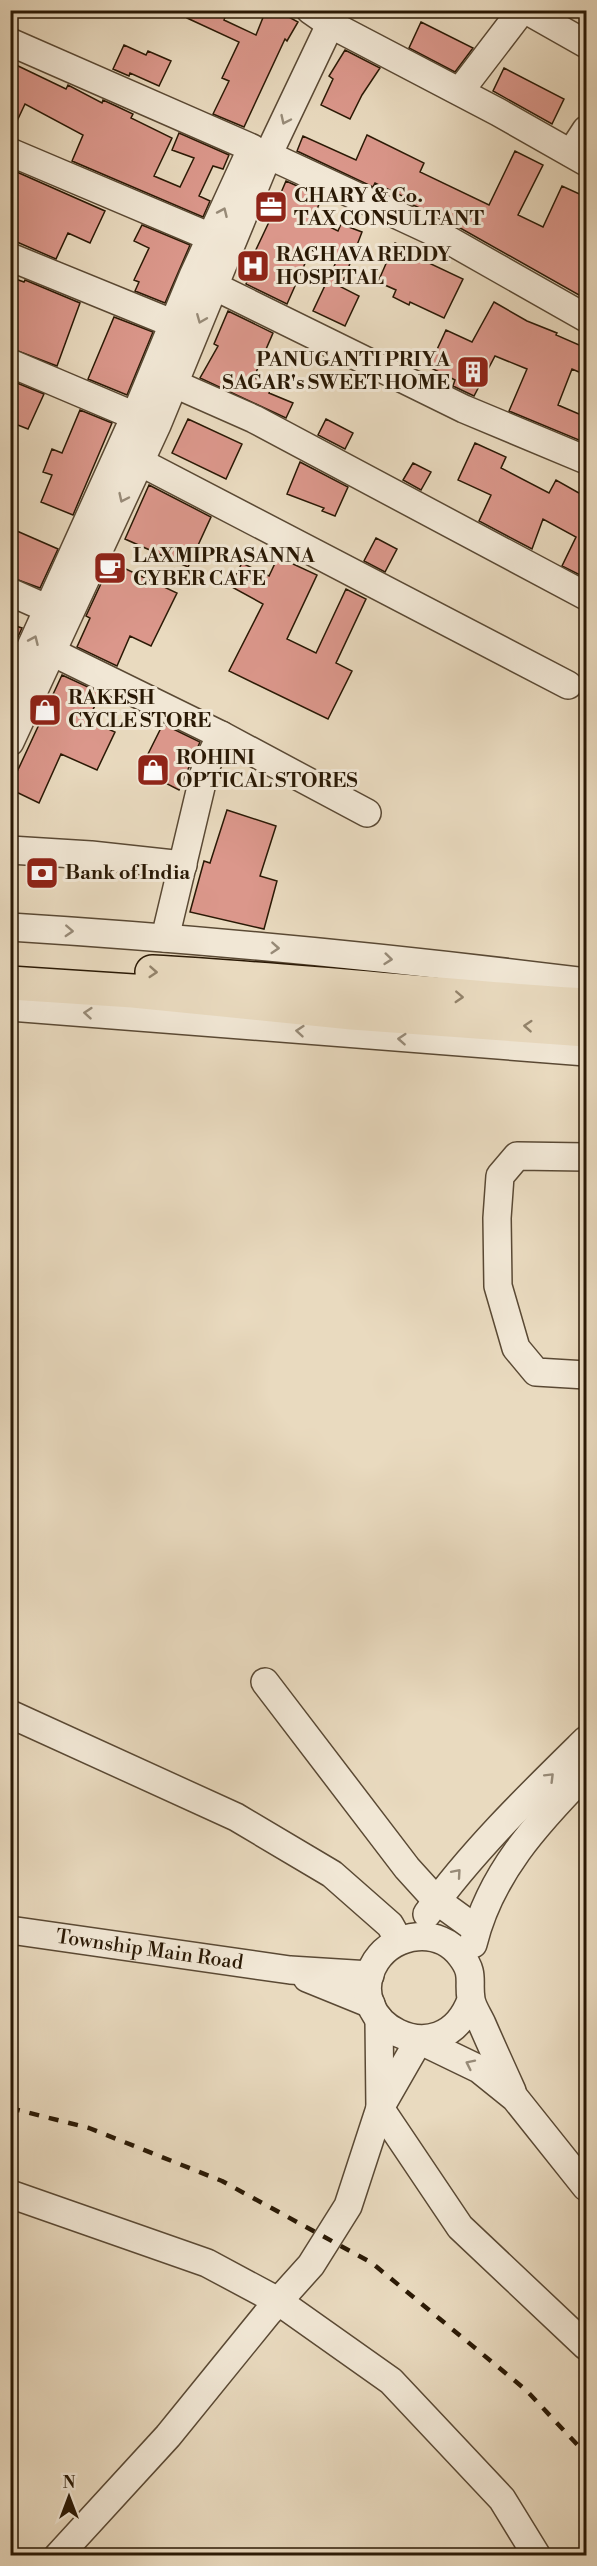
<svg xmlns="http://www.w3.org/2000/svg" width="597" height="2566" font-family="'Libre Bodoni',serif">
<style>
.building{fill:#db978b;stroke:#2a1905;stroke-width:1.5}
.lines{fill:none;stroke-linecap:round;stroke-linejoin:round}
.minor-casing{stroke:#5a4934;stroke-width:30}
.highway-casing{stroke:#2a1905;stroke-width:36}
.minor{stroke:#f1e7d5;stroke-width:27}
.highway{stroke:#e9dabf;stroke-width:33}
.rail{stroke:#2a1905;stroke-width:4.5;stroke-dasharray:10 10;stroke-linecap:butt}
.oneway{stroke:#978a77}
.oneway2{stroke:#93836b}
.labels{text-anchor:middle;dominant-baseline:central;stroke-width:6;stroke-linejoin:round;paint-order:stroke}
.poi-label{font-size:20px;font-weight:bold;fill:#2a1905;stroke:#f1e7d5;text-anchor:start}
.street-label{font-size:20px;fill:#2a1905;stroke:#f1e7d5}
</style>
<rect width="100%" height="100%" fill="#e9dabf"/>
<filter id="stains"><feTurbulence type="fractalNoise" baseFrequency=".00333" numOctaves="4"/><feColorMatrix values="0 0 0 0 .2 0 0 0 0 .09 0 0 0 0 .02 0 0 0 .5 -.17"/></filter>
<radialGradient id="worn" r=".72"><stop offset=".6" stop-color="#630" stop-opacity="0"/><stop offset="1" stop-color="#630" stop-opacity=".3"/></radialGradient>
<path class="building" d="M190,10H228L224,20L256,35L266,10H276L298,22L287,41L285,39L244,127L213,114L229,81L222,78L239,42L187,18Z
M421,22L473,48L455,72L409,48Z
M124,45L146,55L148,51L171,61L159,86L130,73L129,76L113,69Z
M345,50L380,68L362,95L350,119L321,105L333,79L329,76Z
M14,64L66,89L68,85L102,103L103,100L116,106L133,114L131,118L172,138L154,176L180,187L194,158L172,150L179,133L229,155L223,169L213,166L199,196L210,201L203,217L72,161L83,135L25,104L10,136V73Z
M504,68L564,99L552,124L493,91Z
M367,135L424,163L420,172L489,205L515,151L543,165L518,215L543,227L562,186L586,197V299L446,220L413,205L415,202L375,183L373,187L297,151L303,136L356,160Z
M10,169L105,211L90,243L68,233L56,259L10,239Z
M286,181L322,197L313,219L338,231L341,224L362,232L341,287L359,296L345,326L313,311L337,260L311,250L287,304L246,284L257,260L252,258L269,222L266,221L276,201L277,202Z
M142,225L190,245L165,303L135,291L139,282L134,280L149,248L134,241Z
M395,243L411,250L410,254L463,279L444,318L410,302L409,305L393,297L396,290L378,282Z
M10,277L24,282L25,280L80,303L57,366L10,348Z
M494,302L527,321L557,333L556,335L586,348V375L572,369L558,405L586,417V443L509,411L527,369L495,356L474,396L453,386L455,380L429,367L446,330L472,342Z
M228,311L273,333L254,377L272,387L269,393L293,403L286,418L200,378L218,346L214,344Z
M114,317L153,332L127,395L88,379Z
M17,383L44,394L28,429L10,422V397Z
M80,410L112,423L73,515L41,502L52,475L43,472L52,449L62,453Z
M188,419L242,444L226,479L172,453Z
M326,419L353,433L345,449L318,435Z
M475,443L506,457L501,468L549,493L556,480L586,497V578L562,566L576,537L543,519L532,549L479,521L491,495L458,480Z
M300,462L348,487L335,516L322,511L324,508L287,494Z
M413,463L431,472L421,490L403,480Z
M149,485L211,517L188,567L125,539Z
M10,528L58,549L40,588L10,577Z
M376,538L397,549L385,572L364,561Z
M278,557L317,575L287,639L316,653L346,589L366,599L336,663L352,671L328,719L229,671L263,604L230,586L242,563L269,576Z
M111,562L177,593L151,646L130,636L117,666L77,647L90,618L86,616Z
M10,624L22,628L10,654Z
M62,675L101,693L88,720L115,732L97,770L61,754L39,803L10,789V787Z
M163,724L200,742L179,790L140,770Z
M227,810L276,826L260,876L277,881L264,929L190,912L204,861L210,863Z"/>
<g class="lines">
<defs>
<g id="minor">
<path d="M310,10L330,24L498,112L586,162"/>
<path d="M526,10L586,44"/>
<path d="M10,42L252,148"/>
<path d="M460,91L522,10"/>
<path d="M10,152L227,244"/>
<path d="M571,153L586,130"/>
<path d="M268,155L438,234L586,318"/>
<path d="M10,257L174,324"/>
<path d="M214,286L464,409L586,460"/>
<path d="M10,363L135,416"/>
<path d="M159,377L254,419L586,596"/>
<path d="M140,462L568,685"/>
<path d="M10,592L64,616"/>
<path d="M52,652L221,735"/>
<path d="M10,693L135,416L193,276L249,154"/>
<path d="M10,742L157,425L268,155L337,10"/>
<path d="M10,850L91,855L183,865"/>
<path d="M10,927C203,939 395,958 586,982"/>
<path d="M165,938L206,766L221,735L367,813"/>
<path d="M10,1007L586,1052"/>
<path d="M586,1157L517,1156L500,1176L497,1218L498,1286L516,1348L536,1372L586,1375"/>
<path d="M265,1682L407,1868L436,1900L476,1929"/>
<path d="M10,1714L236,1817L332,1874L390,1925L399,1941"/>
<path d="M427,1914C473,1850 530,1795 586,1740"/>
<path id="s1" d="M10,1930L290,1970L370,1975"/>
<path d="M473,1944C490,1874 537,1823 586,1773"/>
<path d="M307,1978L371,2004"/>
<path d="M471,2000C442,2079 337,2022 376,1961C395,1932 439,1927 461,1956C475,1974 468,1981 471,1999C472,2007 479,2017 482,2024C492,2047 502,2069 512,2091"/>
<path d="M379,2019L380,2108L460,2227L586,2346"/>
<path d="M10,2194L207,2263L278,2301L391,2381L502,2499L537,2556"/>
<path d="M58,2556L168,2436L267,2314L311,2265L348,2206L380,2108L419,2040L479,2069L515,2098L586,2187"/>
</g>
<path id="highway" d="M152,972C297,980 441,996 586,1005
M10,983L133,991L352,1013L586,1030"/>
</defs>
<use href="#minor" class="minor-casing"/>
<use href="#highway" class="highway-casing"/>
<use href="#minor" class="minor"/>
<use href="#highway" class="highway"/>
<path class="rail" d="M10,2108L89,2128L222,2181L372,2263L526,2390L586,2454"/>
</g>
<defs><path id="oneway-chevron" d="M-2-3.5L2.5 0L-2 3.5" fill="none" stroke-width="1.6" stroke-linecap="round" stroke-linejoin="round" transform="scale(1.5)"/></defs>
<g class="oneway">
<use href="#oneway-chevron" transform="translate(285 120) rotate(115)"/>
<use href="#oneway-chevron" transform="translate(223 212) rotate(-66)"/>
<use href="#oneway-chevron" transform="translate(201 319) rotate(112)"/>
<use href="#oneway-chevron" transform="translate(123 498) rotate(115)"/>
<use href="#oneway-chevron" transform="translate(34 640) rotate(-66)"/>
<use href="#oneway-chevron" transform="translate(69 931) rotate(3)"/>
<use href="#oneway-chevron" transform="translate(275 948) rotate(4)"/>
<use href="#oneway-chevron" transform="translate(388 959) rotate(6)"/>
<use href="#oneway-chevron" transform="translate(88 1013) rotate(-175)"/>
<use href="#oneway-chevron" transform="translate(300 1031) rotate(-175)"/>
<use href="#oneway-chevron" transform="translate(402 1039) rotate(-176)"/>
<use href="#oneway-chevron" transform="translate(550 1777) rotate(-45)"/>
<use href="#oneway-chevron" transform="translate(457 1873) rotate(-49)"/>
<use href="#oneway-chevron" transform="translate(470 2064) rotate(-154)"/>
</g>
<g class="oneway2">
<use href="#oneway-chevron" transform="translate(153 972) rotate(4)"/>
<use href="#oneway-chevron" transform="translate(459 997) rotate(3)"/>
<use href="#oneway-chevron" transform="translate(528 1026) rotate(-176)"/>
</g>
<defs>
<symbol id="office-square" viewBox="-11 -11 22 22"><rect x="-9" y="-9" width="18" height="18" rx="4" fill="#8f2418" stroke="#f1e7d5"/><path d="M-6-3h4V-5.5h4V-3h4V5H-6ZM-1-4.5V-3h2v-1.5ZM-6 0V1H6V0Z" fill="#fff"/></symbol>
<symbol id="hospital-square" viewBox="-11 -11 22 22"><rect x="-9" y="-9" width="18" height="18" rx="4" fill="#8f2418" stroke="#f1e7d5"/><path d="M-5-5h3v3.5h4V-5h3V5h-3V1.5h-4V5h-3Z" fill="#fff"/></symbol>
<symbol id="building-square" viewBox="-11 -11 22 22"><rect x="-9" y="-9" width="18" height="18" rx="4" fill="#8f2418" stroke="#f1e7d5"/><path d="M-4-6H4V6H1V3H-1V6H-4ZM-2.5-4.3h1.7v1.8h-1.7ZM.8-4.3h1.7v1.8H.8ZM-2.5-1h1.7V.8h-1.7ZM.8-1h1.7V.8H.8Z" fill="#fff"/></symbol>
<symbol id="cafe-square" viewBox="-11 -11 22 22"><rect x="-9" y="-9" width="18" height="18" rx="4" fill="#8f2418" stroke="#f1e7d5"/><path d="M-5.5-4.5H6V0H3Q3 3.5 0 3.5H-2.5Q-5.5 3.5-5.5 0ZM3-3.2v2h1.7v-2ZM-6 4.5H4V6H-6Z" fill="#fff"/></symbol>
<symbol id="shop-square" viewBox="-11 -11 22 22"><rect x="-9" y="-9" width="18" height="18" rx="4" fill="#8f2418" stroke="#f1e7d5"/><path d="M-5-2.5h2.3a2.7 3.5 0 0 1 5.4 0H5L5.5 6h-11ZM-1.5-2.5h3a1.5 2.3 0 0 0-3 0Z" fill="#fff"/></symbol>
<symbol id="bank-square" viewBox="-11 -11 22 22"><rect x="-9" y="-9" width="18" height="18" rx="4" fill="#8f2418" stroke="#f1e7d5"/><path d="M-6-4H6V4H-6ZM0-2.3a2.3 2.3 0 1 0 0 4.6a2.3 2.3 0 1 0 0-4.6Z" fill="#fff"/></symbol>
</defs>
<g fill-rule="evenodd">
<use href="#office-square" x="252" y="188" width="38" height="38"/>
<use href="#hospital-square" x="234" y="247" width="38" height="38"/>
<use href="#building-square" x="454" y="353" width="38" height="38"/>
<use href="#cafe-square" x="91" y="549" width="38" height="38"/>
<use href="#shop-square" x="26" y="691" width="38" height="38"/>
<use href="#shop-square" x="134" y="751" width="38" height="38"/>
<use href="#bank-square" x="23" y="854" width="38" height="38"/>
</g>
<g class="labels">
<g class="poi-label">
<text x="294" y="196">CHARY &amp; Co.<tspan x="294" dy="23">TAX CONSULTANT</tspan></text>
<text x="276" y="255">RAGHAVA REDDY<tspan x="276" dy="23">HOSPITAL</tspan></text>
<text x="450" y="360" text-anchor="end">PANUGANTI PRIYA<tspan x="450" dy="23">SAGAR's SWEET HOME</tspan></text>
<text x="133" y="556">LAXMIPRASANNA<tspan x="133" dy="23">CYBER CAFE</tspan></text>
<text x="68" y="698">RAKESH<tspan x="68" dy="23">CYCLE STORE</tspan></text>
<text x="176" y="758">ROHINI<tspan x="176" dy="23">OPTICAL STORES</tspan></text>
<text x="65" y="873">Bank of India</text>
</g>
<g class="street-label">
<text stroke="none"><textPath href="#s1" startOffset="141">Township Main Road</textPath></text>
</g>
</g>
<rect width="597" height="2566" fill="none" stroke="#e9dabf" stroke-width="36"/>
<rect x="12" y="12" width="573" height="2542" fill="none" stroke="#2a1905" stroke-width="3"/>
<rect x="18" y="18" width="561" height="2530" fill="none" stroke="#2a1905" stroke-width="1.5"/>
<g transform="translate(69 2497)" stroke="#f1e7d5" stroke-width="4.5" paint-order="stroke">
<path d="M0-4.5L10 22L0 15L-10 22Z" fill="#2a1905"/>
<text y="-9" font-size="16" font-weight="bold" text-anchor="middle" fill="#2a1905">N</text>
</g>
<rect width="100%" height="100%" filter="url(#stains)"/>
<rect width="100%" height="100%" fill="url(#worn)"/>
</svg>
